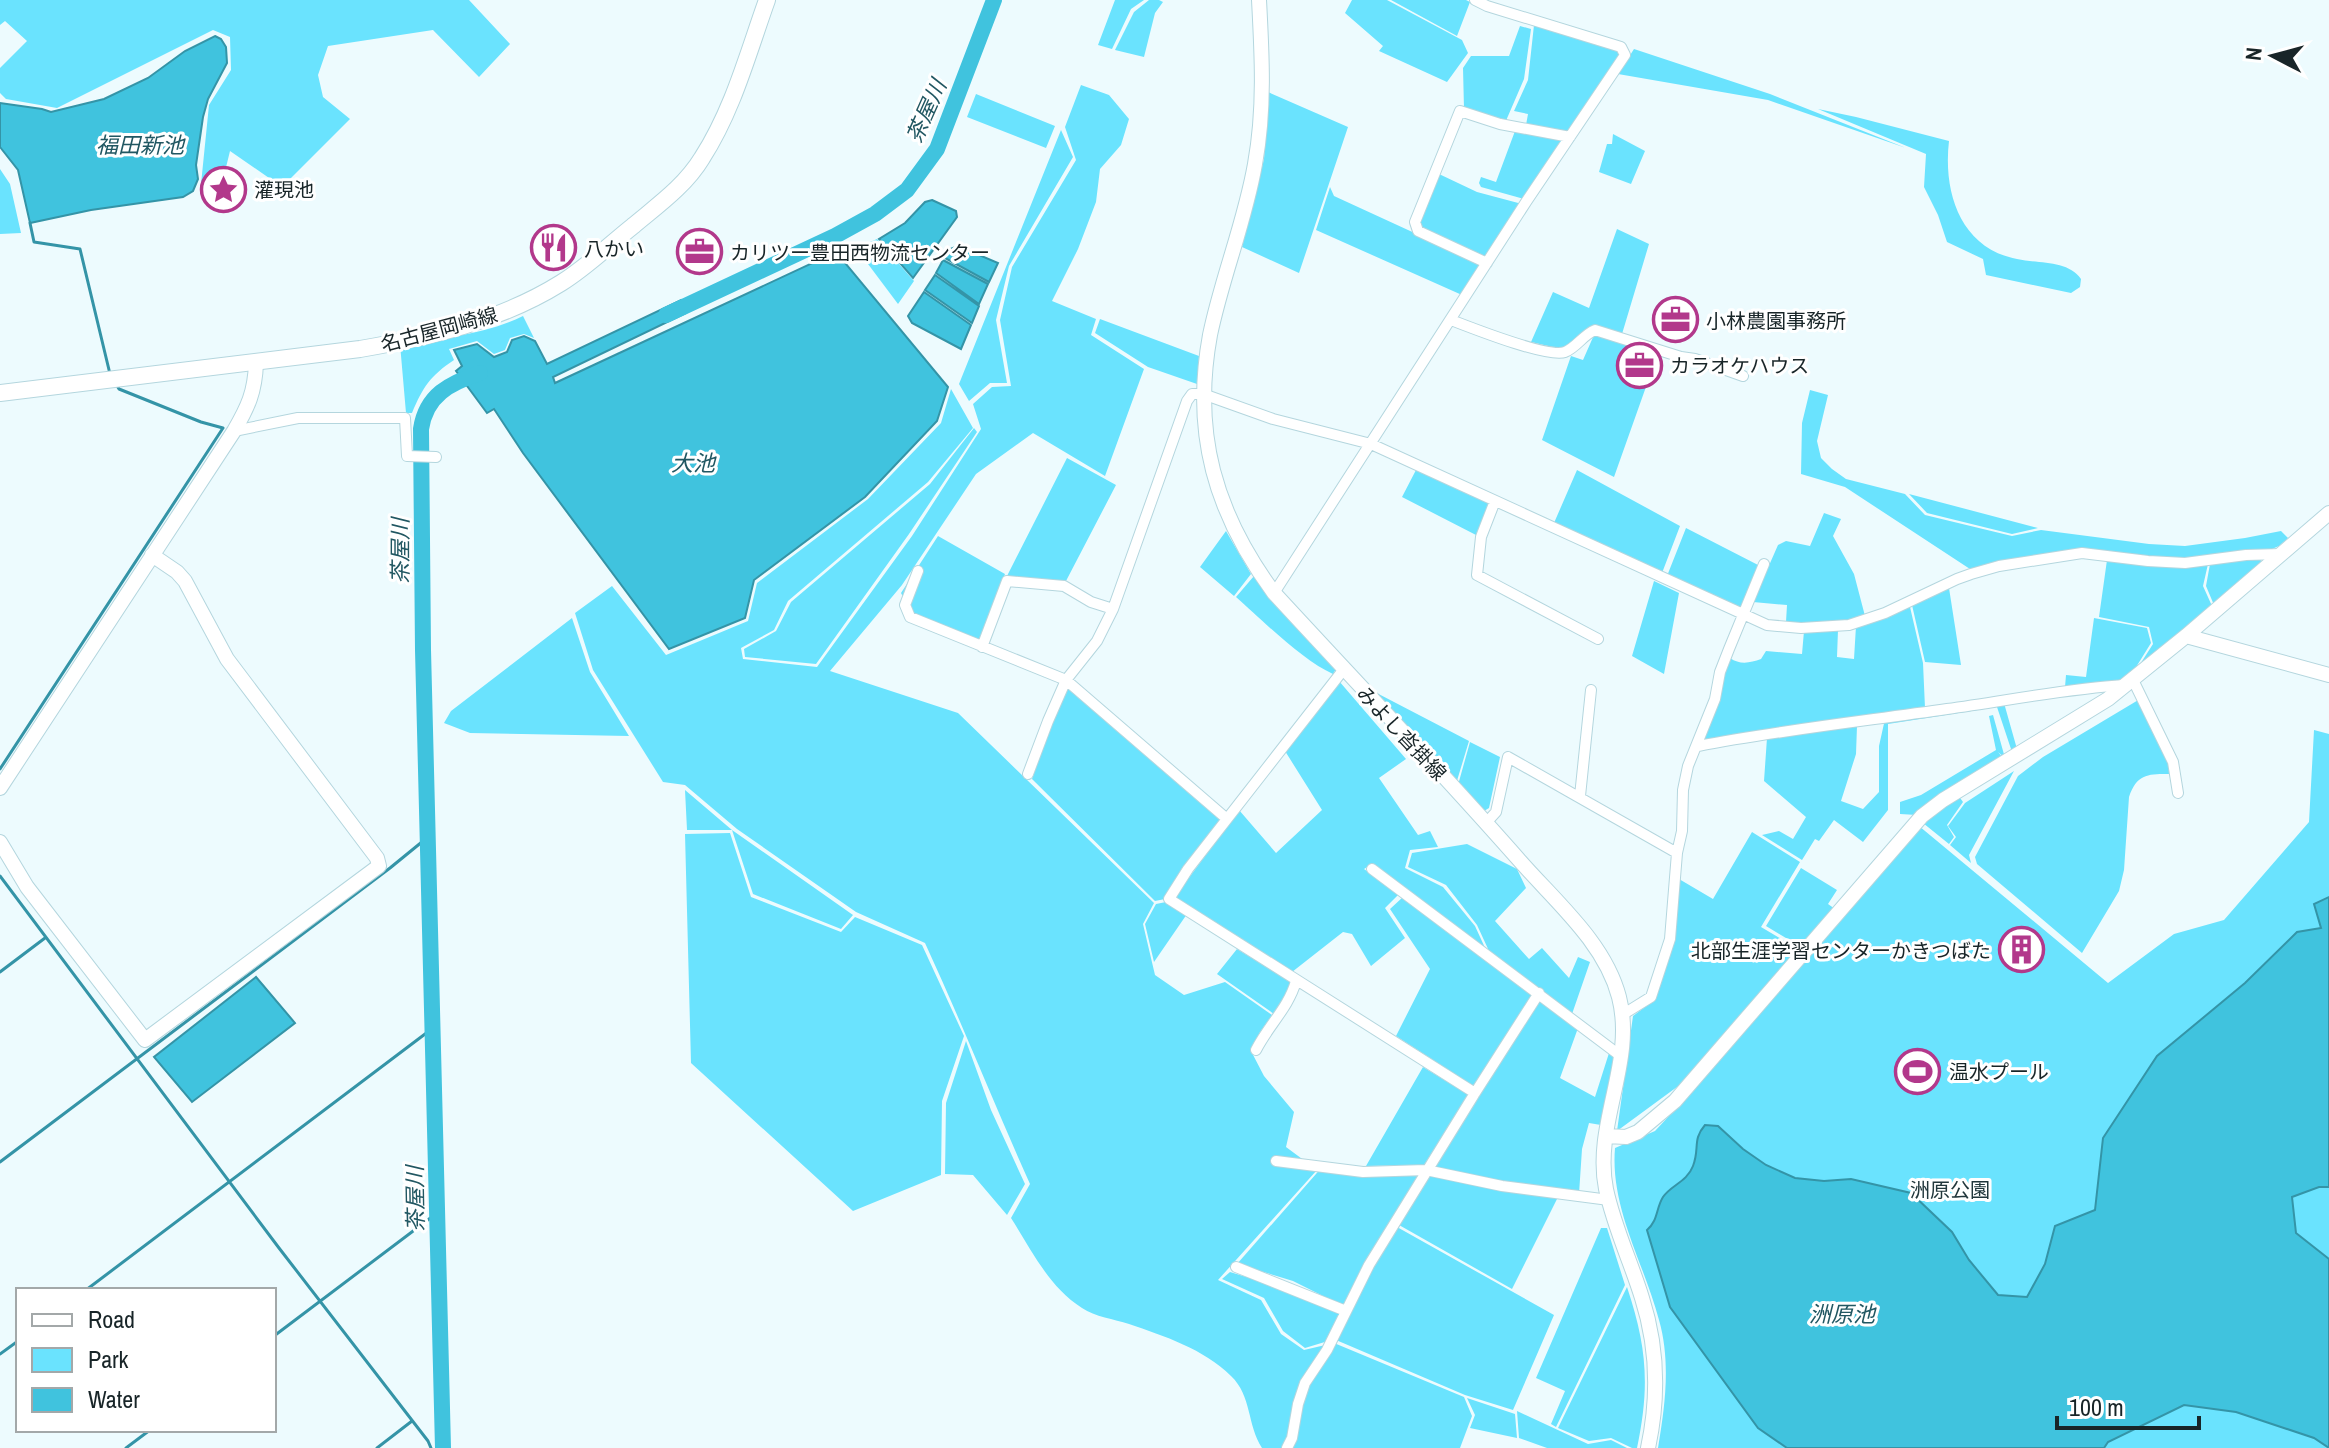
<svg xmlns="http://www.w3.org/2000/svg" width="2329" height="1448" font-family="'Archivo Narrow','Noto Sans JP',sans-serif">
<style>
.green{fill:#6ae3fe}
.water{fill:#40c3de;stroke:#3494a7;stroke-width:2}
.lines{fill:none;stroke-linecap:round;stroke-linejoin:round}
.stream{stroke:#3494a7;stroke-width:3}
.river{stroke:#40c3de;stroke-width:16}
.street-casing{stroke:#b4d6de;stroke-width:12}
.secondary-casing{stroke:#b4d6de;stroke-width:16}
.primary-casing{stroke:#b4d6de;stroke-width:18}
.street{stroke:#fff;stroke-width:10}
.secondary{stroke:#fff;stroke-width:14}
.primary{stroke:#fff;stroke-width:16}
.labels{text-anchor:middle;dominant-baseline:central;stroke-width:6;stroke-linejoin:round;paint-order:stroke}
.poi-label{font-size:20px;fill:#182528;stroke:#fff;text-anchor:start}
.street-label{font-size:20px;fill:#182528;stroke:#fff}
.park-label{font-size:20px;fill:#21373c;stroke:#fff}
.water-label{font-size:22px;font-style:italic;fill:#215762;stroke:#fff}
</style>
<rect width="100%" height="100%" fill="#edfbfe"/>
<path class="green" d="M0,0H469L510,44L479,77L433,30L328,46L318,75L323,97L350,119L282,187L230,151L219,196L200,194L209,105L231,70L230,37L213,30L57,108L6,99L0,93V68L27,41L5,21L0,25Z
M1115,0H1144L1131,9L1112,49L1098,45Z
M1149,0H1159L1163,2L1155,13L1144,57L1115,50L1134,12Z
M1352,0H1387L1462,40L1468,53L1447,82L1379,51L1383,46L1345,13Z
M1391,0H1466L1470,2L1457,36Z
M1534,25L1618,50L1619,55L1567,132L1526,125L1528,114L1514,111L1528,80Z
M1520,26L1531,29L1524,79L1505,123L1464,109L1463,68L1471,56H1509Z
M1634,49L1770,94L1906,148L1768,100L1618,74Z
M1081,85L1109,95L1129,119L1121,145L1100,169L1096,202L1078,249L1052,301L1096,319L1091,335L1144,369L1105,476L1033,433L976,474L902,585L830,671L958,713L1154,903L1143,924L1155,975L1184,995L1225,982L1272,1015L1260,1032L1251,1051L1264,1076L1294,1112L1286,1147L1317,1170L1218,1280L1261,1300L1281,1334L1304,1350L1334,1343L1464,1397L1472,1416L1460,1448H1262C1247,1425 1252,1396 1231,1376C1204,1349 1164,1336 1129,1324C1114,1319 1095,1317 1082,1308C1049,1287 1032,1251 1011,1218L1030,1184C994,1104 962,1023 925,943L856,912L737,829L685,785L663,782L593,670L575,613L612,586L666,655L748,621L757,583L868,499L941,423L951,389L973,428L928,482L788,601L774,630L741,648L743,659L817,667L912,536L981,429L973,404L992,387L1011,386L1000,320L1012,267L1076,160L1065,127Z
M1268,92L1348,127L1299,273L1242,247L1264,159Z
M976,94L1055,126L1046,148L967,117Z
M1818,109L1856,117L1949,141C1943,192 1960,248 2017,259C2039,264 2068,260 2081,279L2080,287L2071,293L1986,275L1983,259L1947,242L1938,215L1924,187L1926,154Z
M1061,130L1073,157L1009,266L996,320L1007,383H990L969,401L959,384Z
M1515,131L1564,140L1524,199L1481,187L1479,183L1481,177L1496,182Z
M1613,134L1645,151L1631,184L1599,172L1607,144H1612Z
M0,169L10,184L21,233L0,234Z
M1439,174L1477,192L1522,204L1485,259L1421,228L1419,222Z
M1330,187L1334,196L1482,264L1462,295L1316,230Z
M1617,229L1649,244L1622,334L1596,326L1584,331L1573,343L1561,349L1531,342L1553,292L1589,308Z
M877,239L914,281L898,304L856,248Z
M523,316L534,338L524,334L510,338L505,350L494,354L477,341L449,349L454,360C430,376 423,387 412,413H406L400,344C442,338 485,335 523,316Z
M1100,319L1199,356L1197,384L1148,367L1095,333Z
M1594,335L1627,345L1617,373L1647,384L1614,477L1542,440L1571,356L1583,360Z
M1810,390L1828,395L1817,441L1821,458L1832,469L1846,479L1905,494L1925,515L2012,536L2041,530L2149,544L2185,546L2245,538L2281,531L2288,538L2279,546L2272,549L2184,558L2149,557L2082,548L1997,561L1970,569L1845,487L1801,474L1802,423Z
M974,428L977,432L909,534L816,664L745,657L744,649L776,631L791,602L930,484Z
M1067,458L1116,485L1066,581L1007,576Z
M1416,470L1489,503L1476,535L1402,497Z
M1577,470L1680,526L1662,573L1554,523Z
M1909,494L2038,528L2012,534L1927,513Z
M1824,513L1841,519L1833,536L1854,574L1865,616C1840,624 1812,625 1786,622L1787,605L1753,602L1778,545L1786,541L1810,546Z
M1686,528L1760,566L1741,611L1667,576Z
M1226,531L1251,574L1234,596L1200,567Z
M938,536L1005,574L979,642L912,614L901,593Z
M2247,559H2260L2263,565L2214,605L2206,586L2210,564Z
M2107,560L2208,564L2203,586L2212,606L2137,669L2153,644L2149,627L2099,617Z
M1254,576L1269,596L1336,669L1333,674C1303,661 1262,620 1236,597Z
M1654,581L1679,593L1664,674L1632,656Z
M1949,588L1961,665L1925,662L1912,605Z
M1910,607L1923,663L1925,708L1703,741L1730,658C1740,665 1750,663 1761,659L1766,651L1802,654L1804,631L1838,630L1837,657L1854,659L1856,626Z
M572,618L590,672L629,736L470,733L444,723L451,711Z
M2094,618L2147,628L2151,643L2133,672L2122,683L2065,687L2066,675L2086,677Z
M1339,681L1406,759L1379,778L1418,835L1430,831L1438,847L1410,850L1405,868L1443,887L1475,926L1486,950L1372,864L1364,869L1399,894L1385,908L1405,938L1371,966L1352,934L1343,932L1292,972L1174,898L1239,810L1276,853L1322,810L1285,751Z
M1067,688L1220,820L1182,868L1165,899L1155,901L1032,779L1052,723Z
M1369,689L1469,741L1456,784Z
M2140,699L2170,762L2172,774C2149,774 2137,773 2129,797L2124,870L2119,891L2082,953L1977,864L1975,857L2018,776L2043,757Z
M2004,703L2017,749L2012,752L1997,707L1888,724V810L1863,842L1834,820L1819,841L1815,839L1802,860L1762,835L1779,831L1793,839L1806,817L1764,781L1767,738L1857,726L1856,754L1841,801L1863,809L1879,792V746L1885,719Z
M1993,715L2005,758L1998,752L2004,759L1917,815L1900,814V802L1921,795L1996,750L1989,716Z
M2314,730L2329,734V1448H1658C1665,1406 1671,1362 1659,1320C1644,1263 1610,1208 1615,1148L1655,1131L1698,1085L1919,826L2108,983L2174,934L2224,920L2309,822Z
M1470,742L1500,757L1489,808L1484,811L1458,785Z
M2014,771L1969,855L1971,863L1950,845L1956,837L1948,826L1965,803Z
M685,790L732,830L853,915L841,929L753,894L732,830H687Z
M1958,795L1963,802L1947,825L1954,837L1949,844L1923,823Z
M1752,832L1800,862L1761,927L1798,949L1681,1084L1617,1131L1633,1016L1653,1001L1679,879L1713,899Z
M730,833L751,897L841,932L855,917L922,945L964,1036L942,1101L941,1175L853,1211L691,1063L685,834Z
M1467,844L1517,869L1526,888L1495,921L1529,959L1542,948L1569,978L1578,957L1590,962L1572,1014L1489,951L1477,925L1446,885L1408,867L1412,853Z
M1801,868L1837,890L1828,904L1835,909L1801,947L1766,926Z
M1403,897L1533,995L1473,1086L1396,1036L1430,969L1390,909Z
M1166,902L1187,914L1154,962L1145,924L1156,904Z
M1237,949L1293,983L1274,1014L1217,974Z
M1540,998L1578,1028L1560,1078L1595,1097L1609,1053L1617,1058L1601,1125L1589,1123L1582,1149L1579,1194L1503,1183L1434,1167Z
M966,1041L991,1110L1025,1184L1007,1215L973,1175L945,1174L946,1103Z
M1423,1067L1469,1095L1424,1165L1366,1166Z
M1323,1166L1422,1173L1345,1307L1293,1281L1237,1264Z
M1428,1173L1558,1197L1512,1289L1399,1225Z
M1397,1227L1554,1315L1513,1410L1465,1395L1336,1340L1371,1269Z
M1601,1228H1607L1625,1285L1556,1427L1551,1424L1565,1391L1536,1378Z
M1230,1272L1276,1286L1342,1313L1328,1341L1305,1348L1283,1331L1264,1298L1222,1279Z
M1627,1287C1647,1347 1650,1386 1637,1448H1632L1611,1438L1589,1441L1558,1428Z
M1467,1398L1515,1414L1517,1438L1470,1428L1475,1415Z
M1517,1411L1588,1444L1611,1440L1627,1448H1547L1519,1438Z"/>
<path class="water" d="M215,36L221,39L226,47L227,63L208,99L203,117L196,165L198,179L193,191L183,197L91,210L30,223L18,170L0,147V103L42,109L51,112L104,99L148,78L185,51Z
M932,200L956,211L957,217L913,278L879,239L905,223L925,202Z
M958,246L998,263L989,282L945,258L950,249Z
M836,252L948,387L937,421L865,497L754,580L745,618L669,649L523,453L494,409L487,413L456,371L462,366L454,350L477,344L494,357L507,352L512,340L524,336L535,341L547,364L681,300L686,313L553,377L555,383Z
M943,260L988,284L979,304L936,273Z
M935,275L979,306L972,323L925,290Z
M924,292L971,325L961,349L912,323L908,316Z
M2329,897V1187H2319L2292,1197L2296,1233L2329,1259V1448L2314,1438L2236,1412L2184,1405L2108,1442L2104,1448H1787L1758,1428L1670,1307L1647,1230C1658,1221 1656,1208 1663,1197C1671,1185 1687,1182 1693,1166C1700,1148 1692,1140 1705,1125L1718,1126L1743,1149L1766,1165L1795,1178L1824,1181L1851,1179L1911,1193L1952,1232L1969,1260L1998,1295L2027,1297L2045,1264L2055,1226L2095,1210L2103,1138L2157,1056L2245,983L2297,932L2321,928L2314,904Z
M256,977L295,1023L192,1102L154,1057Z"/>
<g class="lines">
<path class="stream" d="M30,223L34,242L80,249L110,374
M0,769L223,428L201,422L119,389L116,384
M0,876L279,1248L428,1441L431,1448
M0,972L45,938
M0,1162L390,868L428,837
M86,1290L433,1028
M274,1336L437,1213
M0,1354L18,1341
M126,1448L150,1430
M377,1448L412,1421"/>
<path class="river" d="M666,315L835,236L875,214L907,190L937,149L994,0
M443,1448L423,650L421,429C426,395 450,383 480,373"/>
<defs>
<path id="street" d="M1487,263L1418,231L1415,222L1460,111L1500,124L1570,137
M1451,320C1472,328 1547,358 1565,352C1577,347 1583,335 1595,330L1681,357L1695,359L1743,376
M234,431L298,418H405L407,456L436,457
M1495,501L1481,537L1477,575L1598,639
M918,571L905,605L910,617L1066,680L1227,819
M1274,593L1526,202L1625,55L1621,47L1487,6L1475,0
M982,647L1007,581L1064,586L1091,602L1113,609
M1344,669L1188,869L1169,899L1475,1093
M2132,678L2173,762L2178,793
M1698,746C1781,730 1864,721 1947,709C2006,701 2064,689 2124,685
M1028,774L1048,721L1066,680L1097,641L1113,609L1187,401L1192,394H1203L1273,419L1371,444L1767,625L1801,628L1849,625L1885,613L1957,579L1971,574L1999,566L2082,553L2148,561L2185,563L2246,555L2281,554
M1580,796L1591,690
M1486,823L1496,812L1508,757L1677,853
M1372,869L1622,1057
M1622,1015L1651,997L1670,939L1677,853L1682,831L1683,790L1688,766L1715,699L1720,672L1729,649L1764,564
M1256,1050C1268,1026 1289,1007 1296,981
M1276,1161L1363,1172L1426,1170L1502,1186L1609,1200
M1236,1267L1346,1311
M1287,1448L1292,1438L1298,1404L1305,1383L1327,1350L1369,1265L1475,1093L1539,993"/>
<path id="secondary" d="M1259,0C1262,55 1265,109 1255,164C1245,222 1222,277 1210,335C1192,433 1215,513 1274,593C1356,682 1440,770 1520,861C1556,902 1605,943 1619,997C1636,1062 1593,1124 1606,1189C1614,1227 1631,1262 1642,1298C1658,1348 1659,1397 1648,1448
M2186,636L2329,675
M0,788L234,431C248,407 255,392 256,363
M0,842L27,887L145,1040L379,866L377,858L227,659L185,581L177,572L152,555
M1606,1136L1626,1137L1638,1132L1675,1101L1922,816L1943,800L2108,699L2186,636L2329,513"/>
<path id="primary" d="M0,393L360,349C430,337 500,321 561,283C587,267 609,245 633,226C658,205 685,186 702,158C733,110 748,53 767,0"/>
</defs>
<use href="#street" class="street-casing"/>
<use href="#secondary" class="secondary-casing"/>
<use href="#primary" class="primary-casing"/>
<use href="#street" class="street"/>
<use href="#secondary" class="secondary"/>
<use href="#primary" class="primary"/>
</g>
<defs>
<symbol id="sight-ring" viewBox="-11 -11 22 22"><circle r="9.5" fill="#fff" stroke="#b2388b" stroke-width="1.5"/><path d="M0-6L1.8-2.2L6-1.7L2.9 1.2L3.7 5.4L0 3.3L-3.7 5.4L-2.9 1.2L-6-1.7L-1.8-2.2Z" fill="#b2388b"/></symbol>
<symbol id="restaurant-ring" viewBox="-11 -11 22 22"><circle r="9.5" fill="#fff" stroke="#b2388b" stroke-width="1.5"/><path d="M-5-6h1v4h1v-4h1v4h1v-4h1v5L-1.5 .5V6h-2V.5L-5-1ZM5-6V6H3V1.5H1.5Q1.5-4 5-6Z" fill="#b2388b"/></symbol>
<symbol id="office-ring" viewBox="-11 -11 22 22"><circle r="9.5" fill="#fff" stroke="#b2388b" stroke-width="1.5"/><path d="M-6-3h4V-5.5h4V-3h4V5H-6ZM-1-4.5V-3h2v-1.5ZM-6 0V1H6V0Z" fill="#b2388b"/></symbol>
<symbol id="building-ring" viewBox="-11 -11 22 22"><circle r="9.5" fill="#fff" stroke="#b2388b" stroke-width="1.5"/><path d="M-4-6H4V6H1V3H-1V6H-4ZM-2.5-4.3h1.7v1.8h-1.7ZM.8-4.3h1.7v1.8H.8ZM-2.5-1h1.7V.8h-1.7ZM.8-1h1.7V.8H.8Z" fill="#b2388b"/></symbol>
<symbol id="stadium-ring" viewBox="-11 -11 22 22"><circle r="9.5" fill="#fff" stroke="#b2388b" stroke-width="1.5"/><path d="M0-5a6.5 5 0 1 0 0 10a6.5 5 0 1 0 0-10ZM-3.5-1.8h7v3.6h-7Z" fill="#b2388b"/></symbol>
</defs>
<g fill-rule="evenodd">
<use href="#sight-ring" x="198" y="164" width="51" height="51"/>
<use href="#restaurant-ring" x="528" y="222" width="51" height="51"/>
<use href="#office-ring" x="674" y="226" width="51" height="51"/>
<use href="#office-ring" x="1650" y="294" width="51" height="51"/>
<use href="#office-ring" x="1614" y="340" width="51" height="51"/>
<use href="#building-ring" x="1996" y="924" width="51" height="51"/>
<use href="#stadium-ring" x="1892" y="1046" width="51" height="51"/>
</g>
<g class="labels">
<g class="poi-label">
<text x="254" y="189">灌現池</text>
<text x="584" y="248">八かい</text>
<text x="730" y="252">カリツー豊田西物流センター</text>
<text x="1706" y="320">小林農園事務所</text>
<text x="1670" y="365">カラオケハウス</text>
<text x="1991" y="950" text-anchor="end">北部生涯学習センターかきつばた</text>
<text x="1949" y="1071">温水プール</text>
</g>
<g class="street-label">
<text transform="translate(439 329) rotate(-15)">名古屋岡崎線</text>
<text transform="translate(1402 733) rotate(47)">みよし沓掛線</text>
</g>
<g class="park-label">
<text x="1950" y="1189">洲原公園</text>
</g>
<g class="water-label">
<text transform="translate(926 111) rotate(-66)">茶屋川</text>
<text x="140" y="145">福田新池</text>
<text x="693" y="463">大池</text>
<text transform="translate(400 551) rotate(-90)">茶屋川</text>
<text transform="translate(415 1199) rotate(-91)">茶屋川</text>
<text x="1842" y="1314">洲原池</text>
</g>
</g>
<rect x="16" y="1288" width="260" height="144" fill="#ffffff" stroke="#a3a8a9" stroke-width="2"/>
<rect x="32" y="1314" width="40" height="12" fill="#ffffff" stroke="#a3a8a9" stroke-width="2"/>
<text x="88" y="1328" font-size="24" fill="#182528">Road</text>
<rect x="32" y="1348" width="40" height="24" fill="#6ae3fe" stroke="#a3a8a9" stroke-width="2"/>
<text x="88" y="1368" font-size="24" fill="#182528">Park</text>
<rect x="32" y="1388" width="40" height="24" fill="#40c3de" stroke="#a3a8a9" stroke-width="2"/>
<text x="88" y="1408" font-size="24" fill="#182528">Water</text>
<g transform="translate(2273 56) rotate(276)" stroke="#ffffff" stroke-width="6" paint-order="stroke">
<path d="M0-6L14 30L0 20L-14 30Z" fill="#182528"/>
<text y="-12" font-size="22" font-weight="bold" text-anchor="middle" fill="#182528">N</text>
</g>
<path d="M2057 1416v12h142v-12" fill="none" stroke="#182528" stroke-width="4"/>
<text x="2069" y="1416" font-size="24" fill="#182528" stroke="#ffffff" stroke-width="6" paint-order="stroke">100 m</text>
</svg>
